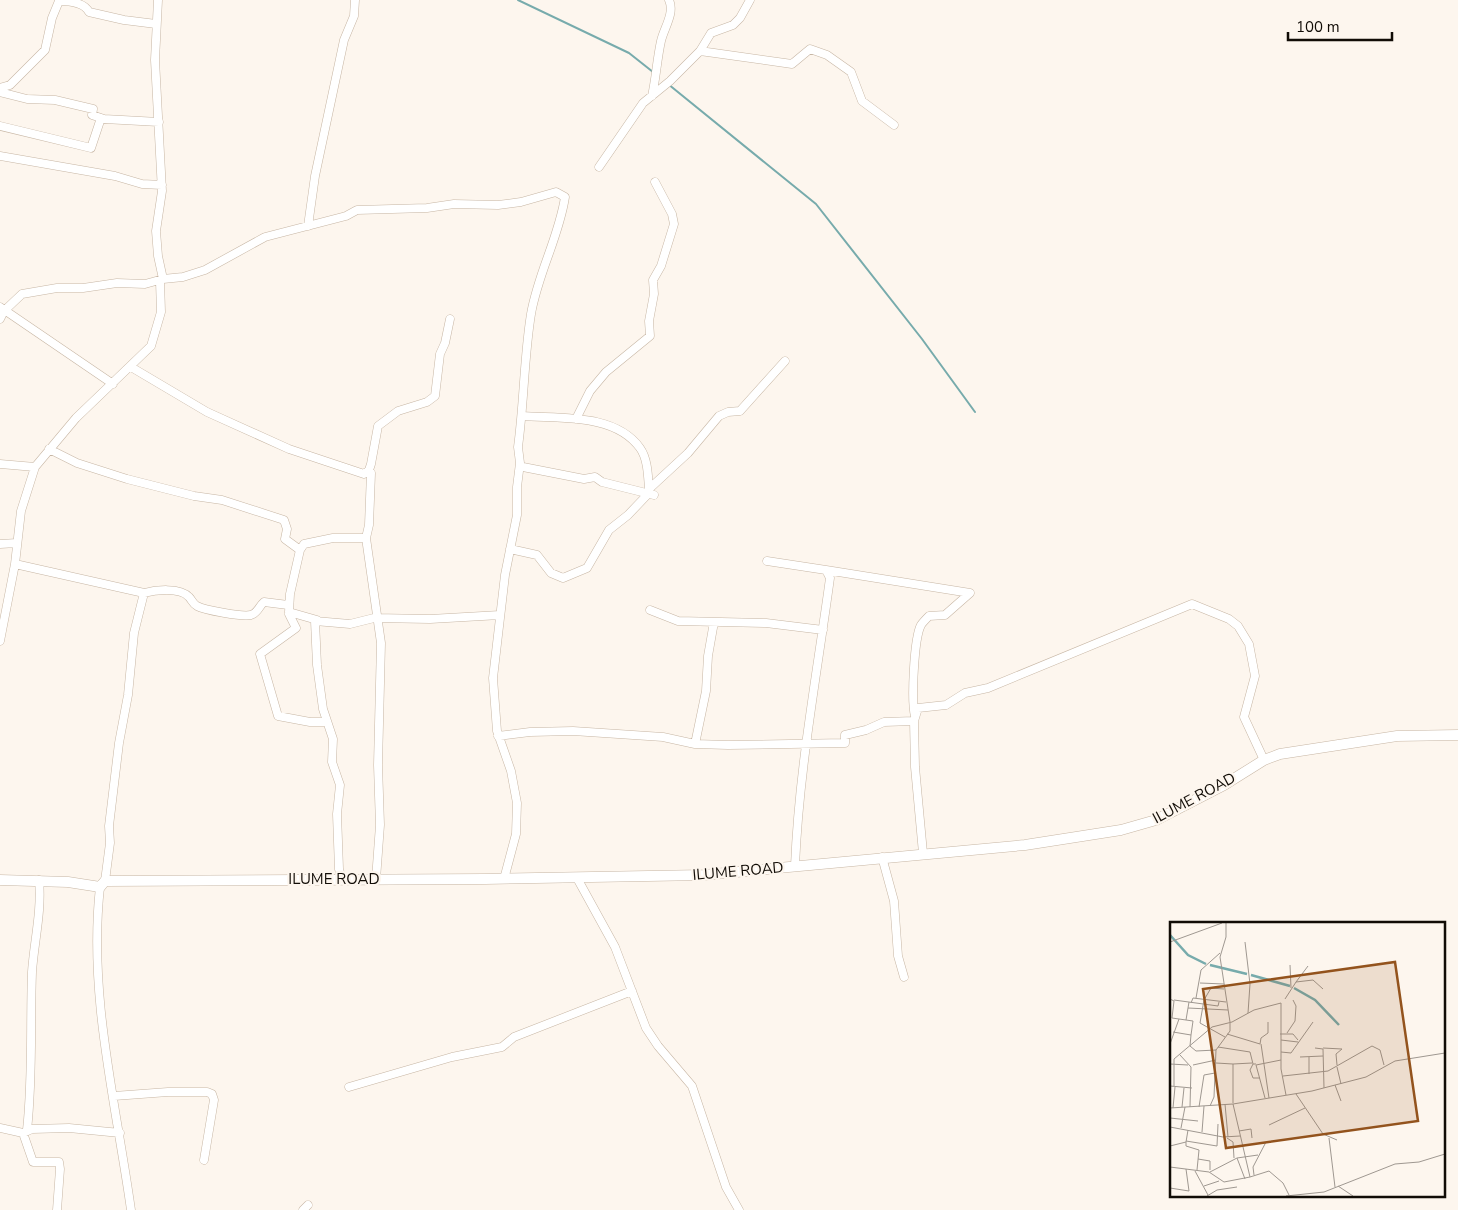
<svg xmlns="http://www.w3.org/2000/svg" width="1458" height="1210" font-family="'Nunito Sans',sans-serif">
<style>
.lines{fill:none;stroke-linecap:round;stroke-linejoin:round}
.stream{stroke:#77abac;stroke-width:2}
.street-casing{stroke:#c7b6a4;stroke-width:9}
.secondary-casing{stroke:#c7b6a4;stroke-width:11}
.street{stroke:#fff;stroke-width:8}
.secondary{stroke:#fff;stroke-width:10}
.labels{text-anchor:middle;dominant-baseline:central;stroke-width:4.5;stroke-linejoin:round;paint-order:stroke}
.street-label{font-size:15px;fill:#110c06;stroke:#fdf6ee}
.inset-river{fill:none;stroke:#77abac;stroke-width:2.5}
.inset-road{fill:none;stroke:#9f9891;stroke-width:1}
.view{fill:#93531d;fill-opacity:0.15;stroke:#93531d;stroke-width:2.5}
.inset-edge{fill:none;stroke:#110c06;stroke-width:2.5}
</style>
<rect width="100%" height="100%" fill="#fdf6ee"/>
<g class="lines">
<path class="stream" d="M518,0L629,53L653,72
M668,84L816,204L922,339L975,412"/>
<defs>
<path id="street" d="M158,0L155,60L162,191L156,231L158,256L163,279
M700,51L711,33L733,25L740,18L750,0
M0,88L10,85L45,50L52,18L59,1C69,1 84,2 89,12L124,20L156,24
M0,92L27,99L55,100L93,109L92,115L104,119L159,122
M652,96C656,78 657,59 661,41C664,28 675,13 669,0
M0,126L91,148L101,118
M0,156L115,176L142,184L162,185
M599,167L643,103L670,81L700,51L792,64L810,49L827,55L851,72L862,101L894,125
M308,226L315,176L344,40L354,16L355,0
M0,307L113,384
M0,319L4,311L22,294L57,288H83L117,283L145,284L163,279L183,277L205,270L265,237L346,216L357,210L427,208L454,204L498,205L521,202L556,192L565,197C559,237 538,273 531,314C524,357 524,403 518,447L520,463L517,487V515L505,575L493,678L497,731L511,771L517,803L516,834L504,879
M131,367L207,412L289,449L364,474L369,470L371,464L378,426L398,411L427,402L435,396L440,354L445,343L450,319
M522,416C560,419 615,413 640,448C648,459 648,477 649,489
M576,419L590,391L606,372L650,336L649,321L654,294L653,280L661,266L674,224L672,214L655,182
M49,449L77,463L127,479L194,496L222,500L284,520L287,529L285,539L300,550L290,594L289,612L317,620
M0,464L35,467
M523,467L584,479L595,477L602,482L654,495
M371,473L369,525L366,538L381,643L378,765L380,825L376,879
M0,544L17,543
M510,549L537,555L551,573L563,578L587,568L609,530L628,515L648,494L649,489L688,453L719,416L728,412L740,411L785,361
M300,550L304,544L333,538H366
M767,561L826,570L830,578C817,674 799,769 795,866
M15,564L144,593L134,633L128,695L119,743L109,826L110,843L105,881
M826,570L970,593L945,615L929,616C927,618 923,622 921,625C914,638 911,701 915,716
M144,593C155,590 180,587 189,597C192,600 193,604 197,606C204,610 242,617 251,615C258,613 259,606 264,602L288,605
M650,610L678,621L766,623L823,630
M289,614L296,628L260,654L278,716L310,722H326
M0,641L15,564L21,511L35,467L76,418L151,346L161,312L160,281
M914,721L915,767L923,853
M498,736L530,732L573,731L663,737L695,744L728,745L845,743V735L866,730L884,722L914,721L918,708L946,705L965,693L988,688L1192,604L1229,619L1238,626L1249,644L1255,676L1244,717L1264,760
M695,744L706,691L708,656L714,622
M882,857L894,901L898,956L904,977
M577,878L615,947L646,1028L658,1046L692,1086L726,1187L739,1210
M342,880L339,869L337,814L340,785L332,762L333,739L323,709L317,665L315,621L350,624L374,618L430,619L500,615
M100,887C88,995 116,1103 131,1210
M349,1087L452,1057L502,1047L514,1037L632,991
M114,1096L168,1092H207L212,1094L214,1100L204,1160
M0,1128L23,1133L32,1129L69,1128L120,1133
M27,1130C33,1077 30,1025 32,972C34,942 42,911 39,880
M23,1133L33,1162H59L60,1169L57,1210
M303,1210L308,1205"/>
<path id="secondary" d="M0,880L68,882L100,887L105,881L485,879L704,875L1025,845L1121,830L1156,820L1224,785L1264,760L1280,754L1397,736L1458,735"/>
</defs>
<use href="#street" class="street-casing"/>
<use href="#secondary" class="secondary-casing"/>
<use href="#street" class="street"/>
<use href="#secondary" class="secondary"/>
</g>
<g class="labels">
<g class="street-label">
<text transform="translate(1194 798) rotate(-28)">ILUME ROAD</text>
<text transform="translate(738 871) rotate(-5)">ILUME ROAD</text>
<text x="334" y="879">ILUME ROAD</text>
</g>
</g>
<g transform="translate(1170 922)">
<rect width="275" height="275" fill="#fdf6ee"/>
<path class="inset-river" d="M0,13L18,33L36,42M40,43L77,52M81,53L120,64M124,66L145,78L169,103"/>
<path class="inset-road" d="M56,1V15L50,35L60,100M0,20L52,1M75,20L80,62L78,91M120,43L121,66M126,60L138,44M30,61L54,62M54,67L41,66L34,78L30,101L55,115M26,76L31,48L50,31M0,77L4,79L2,96L23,99L21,113M115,77L126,60L143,58L153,67M4,78L48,84L49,80M21,81L23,76L56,80M18,86L58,88M16,98L19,80M3,110L21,113L20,124L26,129L46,128M117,111L125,99L126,84L123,78M57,112L90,122L91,116L98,111V100M110,112H123L128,118M111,118L128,120M0,122L9,97M91,122L99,176M48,125L80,130L83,142H86M145,126L153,127L154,166M153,126L172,127L166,132L167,143M111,130L121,131L143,100M10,133L21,145L20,185M130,135L153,134M46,141L63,142V181M0,142L18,143M63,142L82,141M83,142L80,148L83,156H90M23,143L46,138M167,145L171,162M139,152V135M113,154L158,149L202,124L210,128L214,143M165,163L171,179M0,164L22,166M4,164V137L42,105L62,100L84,88L111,81V147L116,173M126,172L153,212L167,218M95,176L86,143L111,138M55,182L58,215M40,184L44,175L45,151M12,185L14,166M29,185L34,153L45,151L46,128L60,109V101M0,186L63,182L142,169L196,155L225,139L275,131M3,186L5,165M0,196L28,199M99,203L135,186M0,205L53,215L70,214M11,206L15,185M69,209L81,207L82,216M32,210L34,184M57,216L63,220L64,236M159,216L165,265M16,219L47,224L48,202M16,220V224L29,228L27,248M0,224L16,220L18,208M0,227V244M28,237L40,239V248M0,245L39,250L54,260L80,255L63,182M25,249L38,273M40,250L67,236M84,253L83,245L96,220M80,255L99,249L113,261L119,273M75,257L67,236L88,233M34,264L49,259M168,264L183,274M0,266L19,269L16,247M37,274L47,268L67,265M116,274L154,270L225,242L249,240L275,232"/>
<path class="view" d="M225,40L248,199L56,226L33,67Z"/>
<rect width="275" height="275" class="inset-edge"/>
</g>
<path d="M1288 32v8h104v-8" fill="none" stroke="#110c06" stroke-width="2.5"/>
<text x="1296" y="32" font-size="15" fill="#110c06" stroke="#fdf6ee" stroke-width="4" paint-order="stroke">100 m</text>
</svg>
